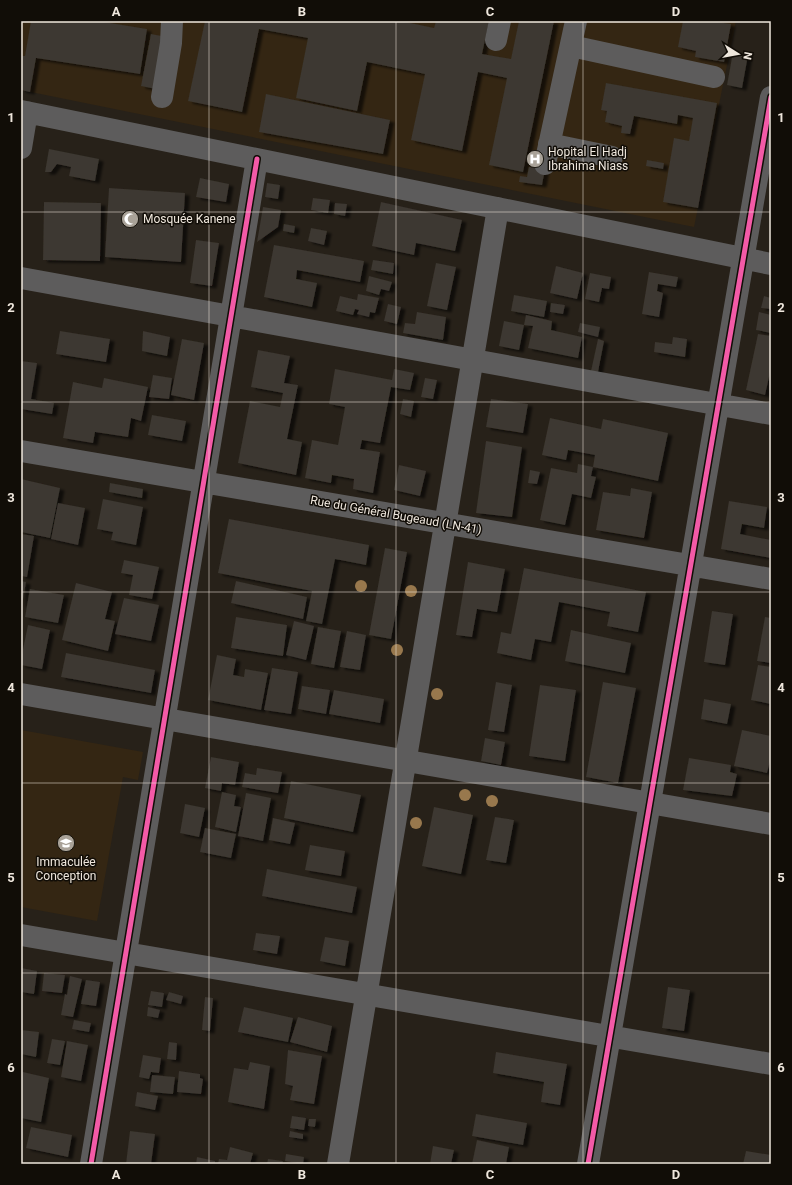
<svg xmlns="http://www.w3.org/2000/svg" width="792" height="1185" font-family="Roboto,sans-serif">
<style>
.built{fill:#342613}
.building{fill:#3c3730;filter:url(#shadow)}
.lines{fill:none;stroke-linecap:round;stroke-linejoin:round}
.minor{stroke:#5d5c5c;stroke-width:22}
.cycleway-casing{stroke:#110d07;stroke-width:8}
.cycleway{stroke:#f35aa7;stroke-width:5}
.tree{fill:#98784d}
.grid{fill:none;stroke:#efe7dd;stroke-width:1;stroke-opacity:0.55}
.labels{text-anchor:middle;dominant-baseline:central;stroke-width:3;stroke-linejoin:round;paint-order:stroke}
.poi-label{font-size:12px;fill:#efe7dd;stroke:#110d07;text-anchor:start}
.street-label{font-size:12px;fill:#efe7dd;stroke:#110d07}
.neatline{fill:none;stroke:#efe7dd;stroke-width:1.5}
.grid-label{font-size:13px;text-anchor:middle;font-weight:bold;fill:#efe7dd}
</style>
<defs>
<filter id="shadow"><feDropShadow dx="4.5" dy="2.5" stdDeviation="1" flood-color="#0009"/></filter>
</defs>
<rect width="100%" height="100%" fill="#272119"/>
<path class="built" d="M21,21H736L694,227L21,90Z
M21,730L143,752L138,780L123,777L97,921L21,907Z"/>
<path class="building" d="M31,21H98L147,29L140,74L36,58L30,92L21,90V56H25Z
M205,21H401L434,28L436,21H489L482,54L511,59L519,21H554L523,172L489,165L507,78L478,72L462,151L411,140L425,74L367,62L357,111L296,98L308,38L259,29L242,112L188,101Z
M683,21H712L731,24L724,62L695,57L696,51L678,47Z
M151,34L167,37L156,89L141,86Z
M733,52L748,55L742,88L727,85Z
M606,83L717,103L698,208L663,202L674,138L689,141L693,118L678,115L677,124L634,116L630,134L621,133L622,126L605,122L607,111L601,110Z
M266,94L390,120L383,154L259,132Z
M49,149L99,159L95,181L69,176L71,167L57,164L51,172H45Z
M647,160L664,163L663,169L646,166Z
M529,167L545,169L542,185L519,182L520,176L527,177Z
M200,178L229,184L226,202L196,197Z
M267,183L280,185L278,199L265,197Z
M109,188L185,193L181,262L105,257Z
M313,198L330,200L328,213L311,210Z
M44,202L101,203L100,261L43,260Z
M381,202L462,220L455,251L416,243L414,255L372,246Z
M335,203L347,204L345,216L334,214Z
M263,207L281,210L278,227L257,242Z
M284,224L295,226L294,233L283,231Z
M311,228L327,231L324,245L308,241Z
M196,240L219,243L212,286L190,283Z
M274,245L364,261L360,282L297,270L296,279L317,283L312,307L264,297Z
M373,260L394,263L393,274L371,270Z
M436,263L456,267L447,310L427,306Z
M556,266L583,273L577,299L550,293Z
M649,272L678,277L676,287L658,284L657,291L663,293L659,317L642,314Z
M590,273L611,277L609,289L602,288L599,302L585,299Z
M369,276L392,282L389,291L381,289L379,295L366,291Z
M358,294L379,298L375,313L370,312L369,317L357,314L359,310L355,309L353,315L336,311L340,296L357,300Z
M514,295L547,301L544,317L511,311Z
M764,296L771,298V309L761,308Z
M551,303L565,305L563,314L550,312Z
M388,304L401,307L397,324L384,321Z
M417,312L446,317L443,340L403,333L405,323L415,324Z
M759,312L771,315V333L756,330Z
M526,315L552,321L551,330L582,337L578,358L528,348L533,326L524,325Z
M504,321L524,325L519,350L499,346Z
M580,323L600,327L598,337L578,332Z
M60,331L110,339L106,362L56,354Z
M143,331L170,337L167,356L142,351Z
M758,334L771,336V368L765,395L746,390Z
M673,337L687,339L685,357L654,352L655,342L672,344Z
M182,339L204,343L194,400L171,395Z
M598,339L604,341L598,372L591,371Z
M258,350L290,356L284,383L298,385L287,439L302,442L296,475L238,463L250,401L280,407L283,393L251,387Z
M21,361L37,363L31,399L54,403L52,414L21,409Z
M335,369L392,380L394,369L414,373L410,390L391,387L380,443L362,440L360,449L380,452L373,493L353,489L354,479L332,475L331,483L305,478L312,440L338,445L345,407L329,404Z
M153,375L172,378L169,399L149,397Z
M104,378L148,387L141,421L131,418L128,437L95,432L93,443L63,438L73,382L102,388Z
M425,378L437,380L433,399L421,397Z
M403,399L414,401L411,417L400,414Z
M491,399L528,404L523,433L486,427Z
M152,415L186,421L182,441L148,435Z
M550,418L601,429L603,419L668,433L658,481L593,467L595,455L568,450L566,460L542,455Z
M486,441L522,447L512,517L476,513Z
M578,464L593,467L591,476L596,477L591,498L572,494L565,525L540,520L551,468L577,473Z
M399,465L426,471L420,496L394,490Z
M530,470L540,472L537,484L528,483Z
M21,479L60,488L50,538L21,532Z
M110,483L143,489L142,498L109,492Z
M631,488L652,492L644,538L596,530L603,492L630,496Z
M103,499L143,507L136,545L111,540L113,532L97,529Z
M729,501L767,507L764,528L742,524L740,534L771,540V558L721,549Z
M58,503L85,508L78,545L51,539Z
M229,519L369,545L366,565L335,559L322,624L306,621L312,591L218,573Z
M21,534L34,536L27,577L21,576Z
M385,548L407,552L391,639L369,635Z
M124,560L159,567L152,599L129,595L133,575L121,573Z
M468,562L505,569L497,612L477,609L472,637L456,635Z
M524,568L646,592L638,632L607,626L610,612L559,602L551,642L535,639L531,660L497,653L501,632L511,634Z
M21,581L26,582L22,605H21Z
M236,581L307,597L303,619L231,603Z
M76,583L112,592L105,619L115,621L108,651L62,640Z
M30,589L64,595L58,623L25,617Z
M124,598L159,605L151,641L115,634Z
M712,611L733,614L725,665L704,662Z
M236,617L287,625L283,656L231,648Z
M765,617L771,618V663L757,661Z
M294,621L314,626L306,660L286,655Z
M28,625L50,630L42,669L21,665V659Z
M318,627L341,631L334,668L311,664Z
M571,630L631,643L625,673L565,661Z
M347,631L366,635L360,670L340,667Z
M66,653L155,670L151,693L61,677Z
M217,655L236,659L233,675L244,677L245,669L268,673L261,710L208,700Z
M758,665L771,667V704L751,700Z
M272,668L298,672L291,714L264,710Z
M496,682L512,685L504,732L488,730Z
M603,682L636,688L618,783L586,777Z
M540,685L576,690L565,761L529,756Z
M302,686L330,690L326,714L298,709Z
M334,690L384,699L380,723L329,714Z
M704,699L731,704L727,724L701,719Z
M742,730L771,736V757L767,773L734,766Z
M485,738L505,742L501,765L481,761Z
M211,757L239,762L235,785L222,783L221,791L205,788Z
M689,758L731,765L730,772L737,774L732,796L683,790Z
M257,768L282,772L278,793L242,787L245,773L256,775Z
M291,781L361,795L353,832L284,818Z
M222,792L236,795L234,806L241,807L236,832L215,827Z
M246,793L271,798L263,841L238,836Z
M185,804L205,808L199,837L180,833Z
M434,807L473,815L461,874L422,866Z
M495,817L514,820L506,863L486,860Z
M273,818L295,823L290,844L269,840Z
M205,828L236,834L231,858L200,852Z
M310,845L345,851L341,876L305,870Z
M267,869L357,887L352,913L262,896Z
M256,933L280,936L277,954L253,950Z
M325,937L349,941L345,966L320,961Z
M21,968L37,971L34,994L21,992Z
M44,973L65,975L62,993L42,991Z
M70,976L82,979L73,1017L61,1015L65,994L67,995Z
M86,980L100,982L96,1006L81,1004Z
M668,987L690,990L684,1031L662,1028Z
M151,991L164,993L162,1007L148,1005Z
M169,992L183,996L181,1004L166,1000Z
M205,997L213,998L210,1031L202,1030Z
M148,1007L160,1010L158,1018L147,1016Z
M244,1007L293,1018L288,1042L238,1032Z
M298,1017L332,1026L327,1052L290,1042Z
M74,1020L91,1023L89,1032L72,1029Z
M21,1030L39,1032L36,1057L21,1054Z
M52,1039L65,1041L60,1065L47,1063Z
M67,1041L88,1045L81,1081L61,1077Z
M169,1042L177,1043L176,1060L167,1059Z
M288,1050L322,1056L314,1104L290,1100L293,1086L285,1084Z
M496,1052L567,1064L560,1105L541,1102L544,1082L493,1073Z
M143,1055L161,1058L159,1073L151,1072L149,1079L139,1077Z
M250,1062L270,1066L264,1109L228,1102L234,1068L248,1070Z
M179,1071L200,1074V1078L203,1079L201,1094L177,1092Z
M23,1072L49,1078L41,1122L21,1118V1083Z
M152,1075L175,1077L173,1094L150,1092Z
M137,1092L158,1096L155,1110L135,1106Z
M476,1114L527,1123L523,1145L472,1136Z
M292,1116L306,1118L304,1130L290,1128Z
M309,1119H316L315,1127L308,1126Z
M31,1127L72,1135L68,1157L26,1148Z
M130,1131L155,1134L151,1164H126Z
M290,1131L303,1134V1139L289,1137Z
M477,1140L509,1147L506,1164H472Z
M433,1146L454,1150L451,1164H430Z
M230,1147L253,1153L250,1164H218L219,1159L227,1160Z
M746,1151L771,1155V1164H743Z
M286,1154L304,1157L303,1164L285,1161Z
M197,1157L215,1161V1164H196Z
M268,1159L283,1161L282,1164H267Z"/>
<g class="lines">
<path class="minor" d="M496,40L500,21
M571,46L714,77
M162,97L171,43L172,21
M21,111L771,264
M549,144L612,157
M21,148L27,112
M545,164L576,21
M21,278L771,414
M21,451L771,579
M21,694L771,824
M21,935L771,1064
M91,1164L257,159
M338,1164L498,208
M588,1164L771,97"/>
<defs>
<path id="cycleway" d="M91,1164L257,159
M588,1164L771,97"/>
</defs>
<use href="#cycleway" class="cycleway-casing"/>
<use href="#cycleway" class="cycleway"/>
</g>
<g class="tree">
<circle cx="361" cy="586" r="6"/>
<circle cx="411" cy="591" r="6"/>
<circle cx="397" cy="650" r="6"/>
<circle cx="437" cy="694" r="6"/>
<circle cx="465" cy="795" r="6"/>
<circle cx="492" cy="801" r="6"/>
<circle cx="416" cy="823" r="6"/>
</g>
<path class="grid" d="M209,21V1164M396,21V1164M583,21V1164M21,212H771M21,402H771M21,592H771M21,783H771M21,973H771"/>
<defs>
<symbol id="hospital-disc" viewBox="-11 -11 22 22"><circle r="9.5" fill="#a9a298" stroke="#110d07"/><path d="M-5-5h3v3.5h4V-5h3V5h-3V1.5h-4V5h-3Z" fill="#fff"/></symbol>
<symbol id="mosque-disc" viewBox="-11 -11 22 22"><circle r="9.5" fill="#a9a298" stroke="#110d07"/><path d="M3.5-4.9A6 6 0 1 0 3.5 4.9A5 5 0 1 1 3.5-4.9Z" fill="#fff"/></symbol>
<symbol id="school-disc" viewBox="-11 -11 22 22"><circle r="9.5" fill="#a9a298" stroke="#110d07"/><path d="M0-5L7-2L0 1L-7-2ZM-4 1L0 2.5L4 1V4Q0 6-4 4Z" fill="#fff"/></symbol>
</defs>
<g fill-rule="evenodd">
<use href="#hospital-disc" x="525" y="149" width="20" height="20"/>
<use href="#mosque-disc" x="120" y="209" width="20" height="20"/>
<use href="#school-disc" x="56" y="833" width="20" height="20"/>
</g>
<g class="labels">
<g class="poi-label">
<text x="548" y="152">Hopital El Hadj<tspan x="548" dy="14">Ibrahima Niass</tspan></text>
<text x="143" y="219">Mosquée Kanene</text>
<text x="66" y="862" text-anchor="middle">Immaculée<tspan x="66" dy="14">Conception</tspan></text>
</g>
<g class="street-label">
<text transform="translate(396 515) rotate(10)">Rue du Général Bugeaud (LN-41)</text>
</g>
</g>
<rect width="792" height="1185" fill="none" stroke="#110d07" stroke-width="44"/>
<g transform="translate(738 54) rotate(101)" stroke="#110d07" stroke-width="3" paint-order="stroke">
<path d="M0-3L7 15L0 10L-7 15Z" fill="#efe7dd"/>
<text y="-6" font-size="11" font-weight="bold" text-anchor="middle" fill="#efe7dd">N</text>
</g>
<rect x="22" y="22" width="748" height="1141" class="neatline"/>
<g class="grid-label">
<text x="116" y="16">A</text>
<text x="302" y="16">B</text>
<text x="490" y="16">C</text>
<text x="676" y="16">D</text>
<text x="11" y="122">1</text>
<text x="781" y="122">1</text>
<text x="11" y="312">2</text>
<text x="781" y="312">2</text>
<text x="11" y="502">3</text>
<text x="781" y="502">3</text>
<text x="11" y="692">4</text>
<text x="781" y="692">4</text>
<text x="11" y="882">5</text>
<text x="781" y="882">5</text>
<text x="11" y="1072">6</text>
<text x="781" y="1072">6</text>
<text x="116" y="1179">A</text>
<text x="302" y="1179">B</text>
<text x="490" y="1179">C</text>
<text x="676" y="1179">D</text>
</g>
</svg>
